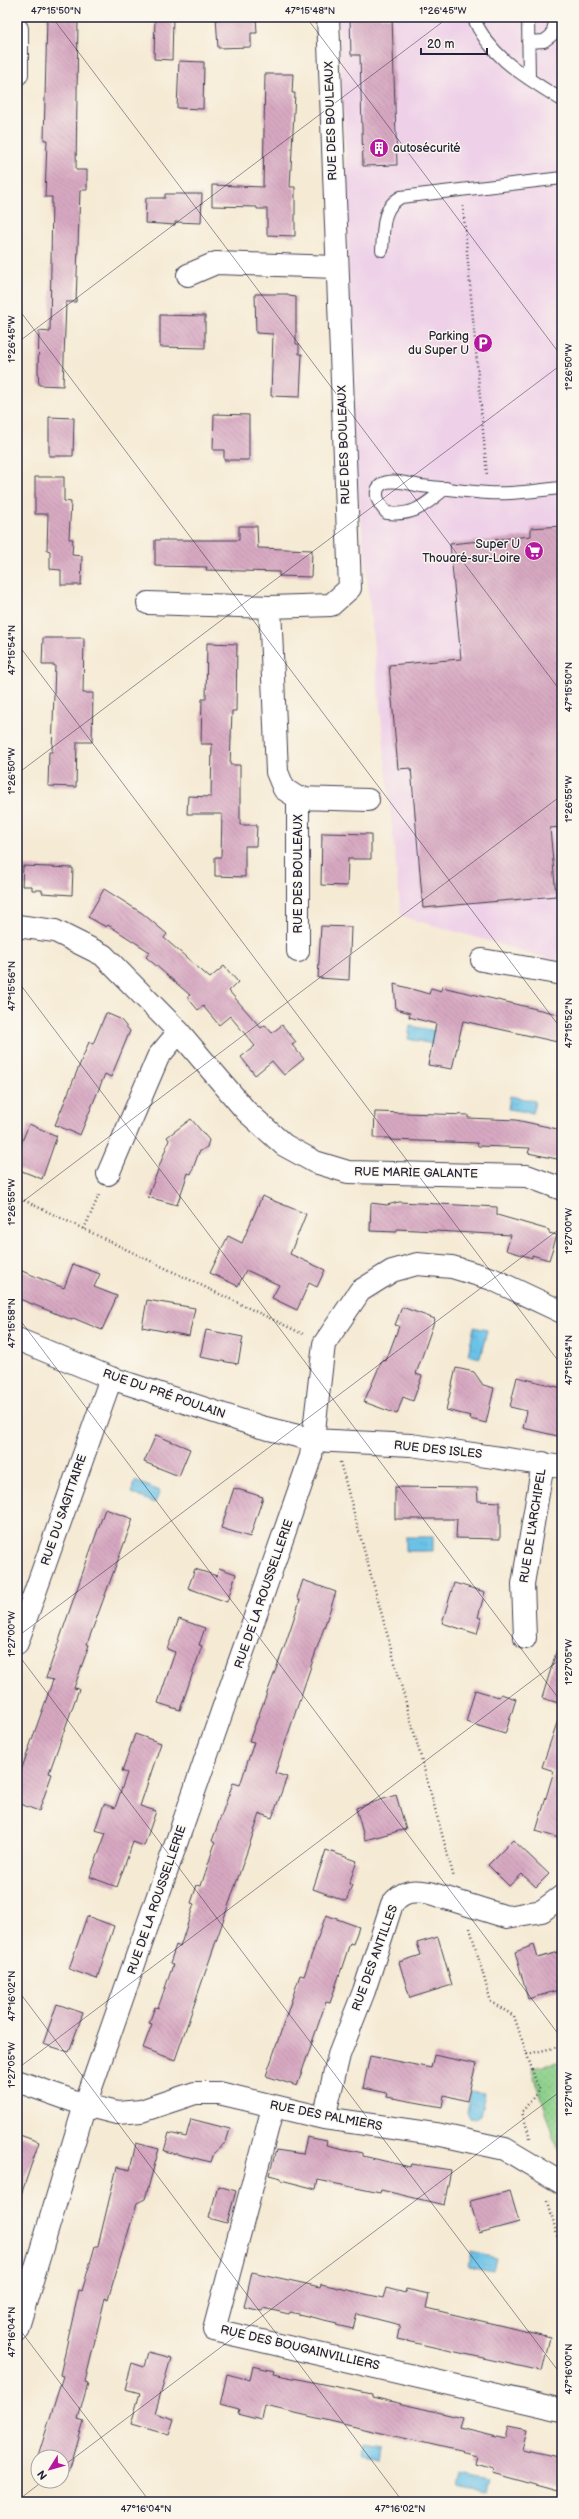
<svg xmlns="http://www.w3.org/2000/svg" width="579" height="2519" font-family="'Balsamiq Sans',sans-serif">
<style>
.built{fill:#eed0e8}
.park{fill:url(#park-dots);stroke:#567862}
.water{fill:url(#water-ripples);stroke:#467291}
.building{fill:url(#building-back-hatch)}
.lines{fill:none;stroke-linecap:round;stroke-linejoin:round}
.service-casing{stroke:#424052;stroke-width:14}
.minor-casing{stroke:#424052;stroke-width:24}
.path{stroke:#424052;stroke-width:2.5;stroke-dasharray:1 3;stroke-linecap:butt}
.service{stroke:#fff;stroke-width:12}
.minor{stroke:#fff;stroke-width:22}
.ticks{fill:none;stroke:#22223b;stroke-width:1;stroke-opacity:0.45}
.labels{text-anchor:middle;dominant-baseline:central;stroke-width:3;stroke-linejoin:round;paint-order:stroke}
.street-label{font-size:12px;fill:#22223b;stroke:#fbf7ec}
.poi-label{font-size:12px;fill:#22223b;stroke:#fbf7ec;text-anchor:end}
.neatline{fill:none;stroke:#22223b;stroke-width:1.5}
.ticks-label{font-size:10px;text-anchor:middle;fill:#22223b}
</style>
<defs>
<pattern id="park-dots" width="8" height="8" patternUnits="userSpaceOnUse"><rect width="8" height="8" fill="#8acf88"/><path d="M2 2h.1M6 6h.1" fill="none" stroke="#77b176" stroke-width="1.8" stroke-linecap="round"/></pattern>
<pattern id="water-ripples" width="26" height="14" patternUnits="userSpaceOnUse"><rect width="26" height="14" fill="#6ac2e7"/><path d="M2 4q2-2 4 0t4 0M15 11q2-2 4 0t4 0" fill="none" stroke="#5ca6c7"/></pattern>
<pattern id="building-back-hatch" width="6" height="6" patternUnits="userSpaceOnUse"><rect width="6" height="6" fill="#d7a8c1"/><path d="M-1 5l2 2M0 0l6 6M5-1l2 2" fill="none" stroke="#b890a7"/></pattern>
</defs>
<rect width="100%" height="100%" fill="#fbf7ec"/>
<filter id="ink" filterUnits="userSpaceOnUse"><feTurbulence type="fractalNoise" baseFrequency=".025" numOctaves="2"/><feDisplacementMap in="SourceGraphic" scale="8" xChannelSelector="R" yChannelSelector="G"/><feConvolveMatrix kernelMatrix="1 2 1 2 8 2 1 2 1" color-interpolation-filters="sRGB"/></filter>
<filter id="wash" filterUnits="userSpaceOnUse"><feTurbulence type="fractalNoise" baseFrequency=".012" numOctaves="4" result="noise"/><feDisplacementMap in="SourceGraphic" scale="16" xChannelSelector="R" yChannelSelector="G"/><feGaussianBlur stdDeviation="0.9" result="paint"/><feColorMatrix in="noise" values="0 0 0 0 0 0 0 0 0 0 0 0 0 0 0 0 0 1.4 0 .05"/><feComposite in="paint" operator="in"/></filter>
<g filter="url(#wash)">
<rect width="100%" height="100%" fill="#f5ead4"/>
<path class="built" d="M338,17H562V933L557,961L401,916L351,419L347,176Z"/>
<path class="park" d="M562,2062V2161L532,2068Z"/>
<path class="water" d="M410,1026L436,1031L433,1044L408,1039Z
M510,1096L535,1101L533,1113L508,1109Z
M474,1327L487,1330L480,1358L468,1355Z
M135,1481L160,1491L155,1503L131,1493Z
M406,1537H433V1551H406Z
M471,2092L485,2094L480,2115L475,2118L470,2117L467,2112Z
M471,2252L496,2258L493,2271L468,2266Z
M362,2442L384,2445L382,2457L361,2454Z
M462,2476L489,2482L486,2495L459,2489Z"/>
<g id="blocks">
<path class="building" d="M47,17H78L76,170H87V190H80L76,302H66L63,386L39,385L38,371L39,331L50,332L52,197H45L47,140H44Z
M155,17H173L172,60L154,59Z
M216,17H256L257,33H251V47L218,48Z
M350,17H392L397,165L363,166L360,55H351Z
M179,61L204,62L203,109L177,108Z
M265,74H293L292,93H295L290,187H295V236L267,235V209H257V207L212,206V185L263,187Z
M165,194H202L201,223L175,222V225L145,223L146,198H165Z
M255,294H288L289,296L296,297V344H299V354H302L300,397L271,396L273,334L256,333Z
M160,315L205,316V348L160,347Z
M214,414L249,415V460H224V450H213Z
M49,417L74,418L73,456H49Z
M35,477H64V501L71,502L69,539H73L72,555L82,556L81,585H61V570L50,569V551L47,550L48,514H35Z
M239,526H257L258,548L312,550L311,577L279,576V572L206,570L207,567L155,566V540H239Z
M562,526V827L550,828L556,896L423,908L411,768L398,769L389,665L461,659L450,544L531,536V528Z
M43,638H84L83,693H93L92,742H77L76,787L48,786L49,752H52L55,665H42Z
M207,643L237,644L236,711H232L230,765H240V825H257L256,846H245V877L215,876V857H221L222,814H187L188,796L211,797L212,744H201L202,699H206Z
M322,833L371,834V859H348L347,886L321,885Z
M23,866L73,868L72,895L42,893V890H32V886H22Z
M104,889L142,913L167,934L164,938L210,978L224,966L238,982L229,991L261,1028L265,1025L272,1033L282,1025L296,1042L292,1045L304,1059L284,1075L272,1061L255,1075L241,1057L255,1046L230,1016L219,1025L203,1006L198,1010L187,997L190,995L146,957L150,952L108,925L106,927L88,917Z
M321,926L351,927L349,980L318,978Z
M394,984L429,994L431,988L441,991L442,987L562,1015V1043L463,1021L452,1069L428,1065L436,1024L409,1017L410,1013L396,1009Z
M106,1013L120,1019L130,1031L111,1077L105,1074L80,1135L55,1125L89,1042L93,1044Z
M375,1112L468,1115V1118L516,1120L562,1130V1160L528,1153L530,1148L478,1146L477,1143L390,1140V1138H374Z
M191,1119L209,1140L207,1147L199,1152L191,1174L188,1173L177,1205L148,1197L169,1140L167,1137Z
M29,1124L57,1136L42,1179L17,1169V1154Z
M262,1196L306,1214L290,1254L325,1270L317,1287L309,1283L297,1310L272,1298L279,1285L246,1270L238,1286L210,1273L228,1236L242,1243Z
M399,1202L497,1207V1215L549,1230V1233L557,1235L549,1260L532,1255V1258L506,1250L511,1235L397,1229V1232L370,1231L371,1203L387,1205Z
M73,1264L100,1274L94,1287L117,1296L102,1330L73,1318L72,1320L17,1298V1269L64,1288Z
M147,1300L195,1308L189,1336L142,1327Z
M402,1307L435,1319L416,1374L422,1376L413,1401L403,1397L397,1414L364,1402L382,1360L386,1361L399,1326L395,1325Z
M206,1330L243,1337L238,1364L200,1357Z
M456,1368L474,1372L483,1385L494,1388L486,1423L470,1419L471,1416L446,1410Z
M517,1377L562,1388V1437L523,1428L527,1411L510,1407Z
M156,1435L190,1449L179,1476L144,1462Z
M395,1487L477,1488L478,1501L500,1502V1539L456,1538L457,1519H395Z
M234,1488L263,1497L250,1537L221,1528Z
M105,1509L133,1519L87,1644L89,1645L74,1688L79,1689L49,1773L52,1774L39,1811L17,1803V1782L53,1680L46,1678Z
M219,1568L236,1574L227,1602L188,1588L195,1569L217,1576Z
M303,1580L336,1592L275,1773L287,1777L272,1818L260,1814L175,2060L143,2048L152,2024L149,2023L155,2007L158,2008L173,1965L170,1963L176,1945L180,1947L194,1904L191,1903L197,1885L201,1886L215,1843L212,1841L233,1783L240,1785L254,1742L249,1741L285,1645L300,1600L297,1598Z
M454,1583L485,1592L478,1617L481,1618L477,1634L442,1623Z
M179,1619L205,1628L199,1645L202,1646L180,1710L158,1703L175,1652L167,1649Z
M558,1646L562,1647V1704L542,1698Z
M475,1690L499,1697L501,1694L516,1699L505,1734L466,1722Z
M559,1717L562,1718V1839L536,1831L554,1771L542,1767Z
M135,1734L161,1743L140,1806L156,1811L144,1846L133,1842L117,1887L90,1877L106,1833L95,1830L104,1804L115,1808L127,1773L122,1771Z
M396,1795L406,1829L365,1840L356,1808Z
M513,1840L549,1874L536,1887L522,1874L509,1886L488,1865Z
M326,1850L357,1861L349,1884L352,1885L346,1901L313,1889Z
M326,1915L359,1927L353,1944L350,1943L330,2003L326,2002L297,2086L266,2076L300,1975L304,1976Z
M87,1916L114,1926L97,1979L69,1969Z
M438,1937L452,1985L410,1998L399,1962L421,1955L417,1943Z
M534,1945L538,1958L562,1951V1989L528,1999L515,1952Z
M57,2004L83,2013L69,2052L43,2044Z
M434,2055L476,2064L467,2101L444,2095L442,2107L387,2097L386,2093L363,2088L370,2056L431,2068Z
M191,2119L230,2129L226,2142L214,2153L211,2162L164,2151L169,2133L186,2137Z
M17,2134L39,2142L20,2198H17Z
M307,2137L327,2141L326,2145L363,2153V2156L410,2167L411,2164L451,2170L444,2205L381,2190L380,2193L318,2180L316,2189L281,2180V2178L269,2175L276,2150L303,2154Z
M136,2143L159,2149L145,2199L137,2203L108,2299L105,2298L85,2382L88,2383L78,2419L84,2421L69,2472L62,2470V2457H38V2464L36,2463L63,2376L60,2375L79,2290L82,2291L95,2246H98L117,2167L130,2170Z
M218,2186L236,2191L227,2223L209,2218Z
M510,2191L519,2222L479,2233L470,2201Z
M252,2272L320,2287L321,2284L383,2298L386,2288L405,2293L406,2289L429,2294L426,2308L550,2337L542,2371L397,2339L400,2325L357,2314L353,2329L336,2325L337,2323L290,2312L289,2314L263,2308L262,2311L244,2307Z
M148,2352L171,2358L155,2413L174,2419L169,2435L131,2424L140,2393L125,2389L132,2363L144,2367Z
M253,2366L274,2371L273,2374L372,2394V2397L463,2418L460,2428L505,2439L508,2426L528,2430L523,2449L562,2458V2492L492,2473L493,2469L475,2464L477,2455L265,2406L262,2420L238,2414L239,2410L220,2405L227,2374L250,2380Z"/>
</g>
</g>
<g filter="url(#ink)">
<use href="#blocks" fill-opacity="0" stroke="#424052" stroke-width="1"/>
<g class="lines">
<defs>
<path id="service" d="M473,17C490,58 526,77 562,100
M528,17L529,79
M528,42L544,41L552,35L554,26
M382,250C384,228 381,208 401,197L562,178
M446,488C424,505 416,516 387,513C380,506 371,492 382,484C391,478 411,484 421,486C444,488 466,492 488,493C512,495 538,490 562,488"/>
<path id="minor" d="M328,17L350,588L331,605L270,607L277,772L284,789L298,798L368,800
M17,29V74
M188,275L216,263L336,267
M148,603L270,607
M17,926L55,931L103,955L179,1032L246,1111L284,1145L315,1162L348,1172L527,1176L562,1189
M298,951V798
M482,960L562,974
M108,1174L158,1057L179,1032
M17,1339L111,1378L261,1427L314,1440L411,1445L562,1467
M525,1638L523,1584L543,1463
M17,1643L111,1378
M17,2081L85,2105L117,2113L141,2111L195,2093H219L324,2118L441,2135L505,2149L562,2183
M273,2107L214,2330L562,2410
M324,2118L339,2055L364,1991L392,1904C403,1890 414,1890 430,1893L507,1917L542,1911L562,1896
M17,2330L85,2105L311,1456L324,1344L360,1291L392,1271L417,1264L452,1267L492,1279L562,1312"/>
</defs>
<use href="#service" class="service-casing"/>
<use href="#minor" class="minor-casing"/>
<path class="path" d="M463,206L487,476
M17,1197L305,1335
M84,1229L100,1193
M340,1462L454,1878
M470,1928L491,2002L514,2016L539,2090L522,2112L530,2138
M527,2054L562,2046
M548,2201L562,2254"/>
<use href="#service" class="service"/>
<use href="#minor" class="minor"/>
</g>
</g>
<path class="ticks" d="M52,17L562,693M306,17L562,357M559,17L562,20M17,307L562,1030M17,343L449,17M17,643L562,1366M17,774L562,364M17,980L562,1703M17,1206L562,795M17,1316L562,2039M17,1637L562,1227M17,1653L562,2376M17,1989L403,2502M17,2069L562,1658M17,2326L150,2502M62,2467L562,2090M17,2501L43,2481"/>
<defs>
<symbol id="building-disc" viewBox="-11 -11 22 22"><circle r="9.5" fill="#b5179e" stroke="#fbf7ec"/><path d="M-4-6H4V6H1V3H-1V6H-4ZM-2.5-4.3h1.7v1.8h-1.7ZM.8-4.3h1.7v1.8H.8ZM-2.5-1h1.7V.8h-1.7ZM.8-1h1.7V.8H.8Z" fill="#fff"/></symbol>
<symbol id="parking-disc" viewBox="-11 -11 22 22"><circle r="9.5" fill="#b5179e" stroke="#fbf7ec"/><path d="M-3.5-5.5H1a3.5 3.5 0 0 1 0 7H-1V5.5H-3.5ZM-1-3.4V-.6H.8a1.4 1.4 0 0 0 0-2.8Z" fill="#fff"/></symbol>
<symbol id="supermarket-disc" viewBox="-11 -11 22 22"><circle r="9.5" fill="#b5179e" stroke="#fbf7ec"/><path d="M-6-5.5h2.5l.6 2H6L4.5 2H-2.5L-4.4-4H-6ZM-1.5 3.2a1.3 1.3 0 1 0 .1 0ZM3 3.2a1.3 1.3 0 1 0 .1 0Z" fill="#fff"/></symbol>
</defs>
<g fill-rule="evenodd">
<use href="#building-disc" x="368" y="137" width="22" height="22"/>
<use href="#parking-disc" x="472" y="332" width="22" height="22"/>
<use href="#supermarket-disc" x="523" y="540" width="22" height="22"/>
</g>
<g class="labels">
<g class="street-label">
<text transform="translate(331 121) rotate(-92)">RUE DES BOULEAUX</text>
<text transform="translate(344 445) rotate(-92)">RUE DES BOULEAUX</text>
<text transform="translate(298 874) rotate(-90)">RUE DES BOULEAUX</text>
<text transform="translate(416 1173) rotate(1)">RUE MARIE GALANTE</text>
<text transform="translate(164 1394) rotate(19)">RUE DU PRÉ POULAIN</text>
<text transform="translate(438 1450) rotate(6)">RUE DES ISLES</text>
<text transform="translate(64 1510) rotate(-71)">RUE DU SAGITTAIRE</text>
<text transform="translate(533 1526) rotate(-81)">RUE DE L'ARCHIPEL</text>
<text transform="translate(264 1594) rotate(-71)">RUE DE LA ROUSSELLERIE</text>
<text transform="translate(157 1900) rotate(-71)">RUE DE LA ROUSSELLERIE</text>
<text transform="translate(375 1958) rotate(-70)">RUE DES ANTILLES</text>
<text transform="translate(326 2116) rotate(11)">RUE DES PALMIERS</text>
<text transform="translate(300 2348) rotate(13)">RUE DES BOUGAINVILLIERS</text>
</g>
<g class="poi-label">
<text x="393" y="148" text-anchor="start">autosécurité</text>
<text x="469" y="336">Parking<tspan x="469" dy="14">du Super U</tspan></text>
<text x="520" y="544">Super U<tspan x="520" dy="14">Thouaré-sur-Loire</tspan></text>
</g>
</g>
<rect width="579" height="2519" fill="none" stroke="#fbf7ec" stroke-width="44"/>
<g transform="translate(50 2469) rotate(233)"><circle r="19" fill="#fbf7ec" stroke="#a4a2a5"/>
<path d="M0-3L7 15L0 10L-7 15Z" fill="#b5179e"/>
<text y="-6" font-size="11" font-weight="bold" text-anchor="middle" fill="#22223b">N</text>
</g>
<path d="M421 48v6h66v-6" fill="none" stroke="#22223b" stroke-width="2"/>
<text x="427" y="48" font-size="12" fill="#22223b" stroke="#fbf7ec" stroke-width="3" paint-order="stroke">20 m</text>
<rect x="22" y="22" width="535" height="2475" class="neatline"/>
<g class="ticks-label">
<text x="56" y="14">47°15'50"N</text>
<text x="310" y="14">47°15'48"N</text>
<text x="443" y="14">1°26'45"W</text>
<text transform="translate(11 339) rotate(-90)" y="4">1°26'45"W</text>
<text transform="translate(568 367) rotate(-90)" y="4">1°26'50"W</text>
<text transform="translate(11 650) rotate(-90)" y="4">47°15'54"N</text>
<text transform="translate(568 687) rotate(-90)" y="4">47°15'50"N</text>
<text transform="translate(11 771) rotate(-90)" y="4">1°26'50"W</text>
<text transform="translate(568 799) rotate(-90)" y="4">1°26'55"W</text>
<text transform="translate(11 986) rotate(-90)" y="4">47°15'56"N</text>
<text transform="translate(568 1023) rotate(-90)" y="4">47°15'52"N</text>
<text transform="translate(11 1202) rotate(-90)" y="4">1°26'55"W</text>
<text transform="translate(568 1231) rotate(-90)" y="4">1°27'00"W</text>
<text transform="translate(11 1323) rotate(-90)" y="4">47°15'58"N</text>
<text transform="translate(568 1360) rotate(-90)" y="4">47°15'54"N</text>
<text transform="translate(11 1634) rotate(-90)" y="4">1°27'00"W</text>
<text transform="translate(568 1662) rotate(-90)" y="4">1°27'05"W</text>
<text transform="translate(11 1996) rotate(-90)" y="4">47°16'02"N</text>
<text transform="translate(11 2065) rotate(-90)" y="4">1°27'05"W</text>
<text transform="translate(568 2094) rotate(-90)" y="4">1°27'10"W</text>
<text transform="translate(11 2332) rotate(-90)" y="4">47°16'04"N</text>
<text transform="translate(568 2369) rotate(-90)" y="4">47°16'00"N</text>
<text x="146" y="2512">47°16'04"N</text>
<text x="400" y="2512">47°16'02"N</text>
</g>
</svg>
